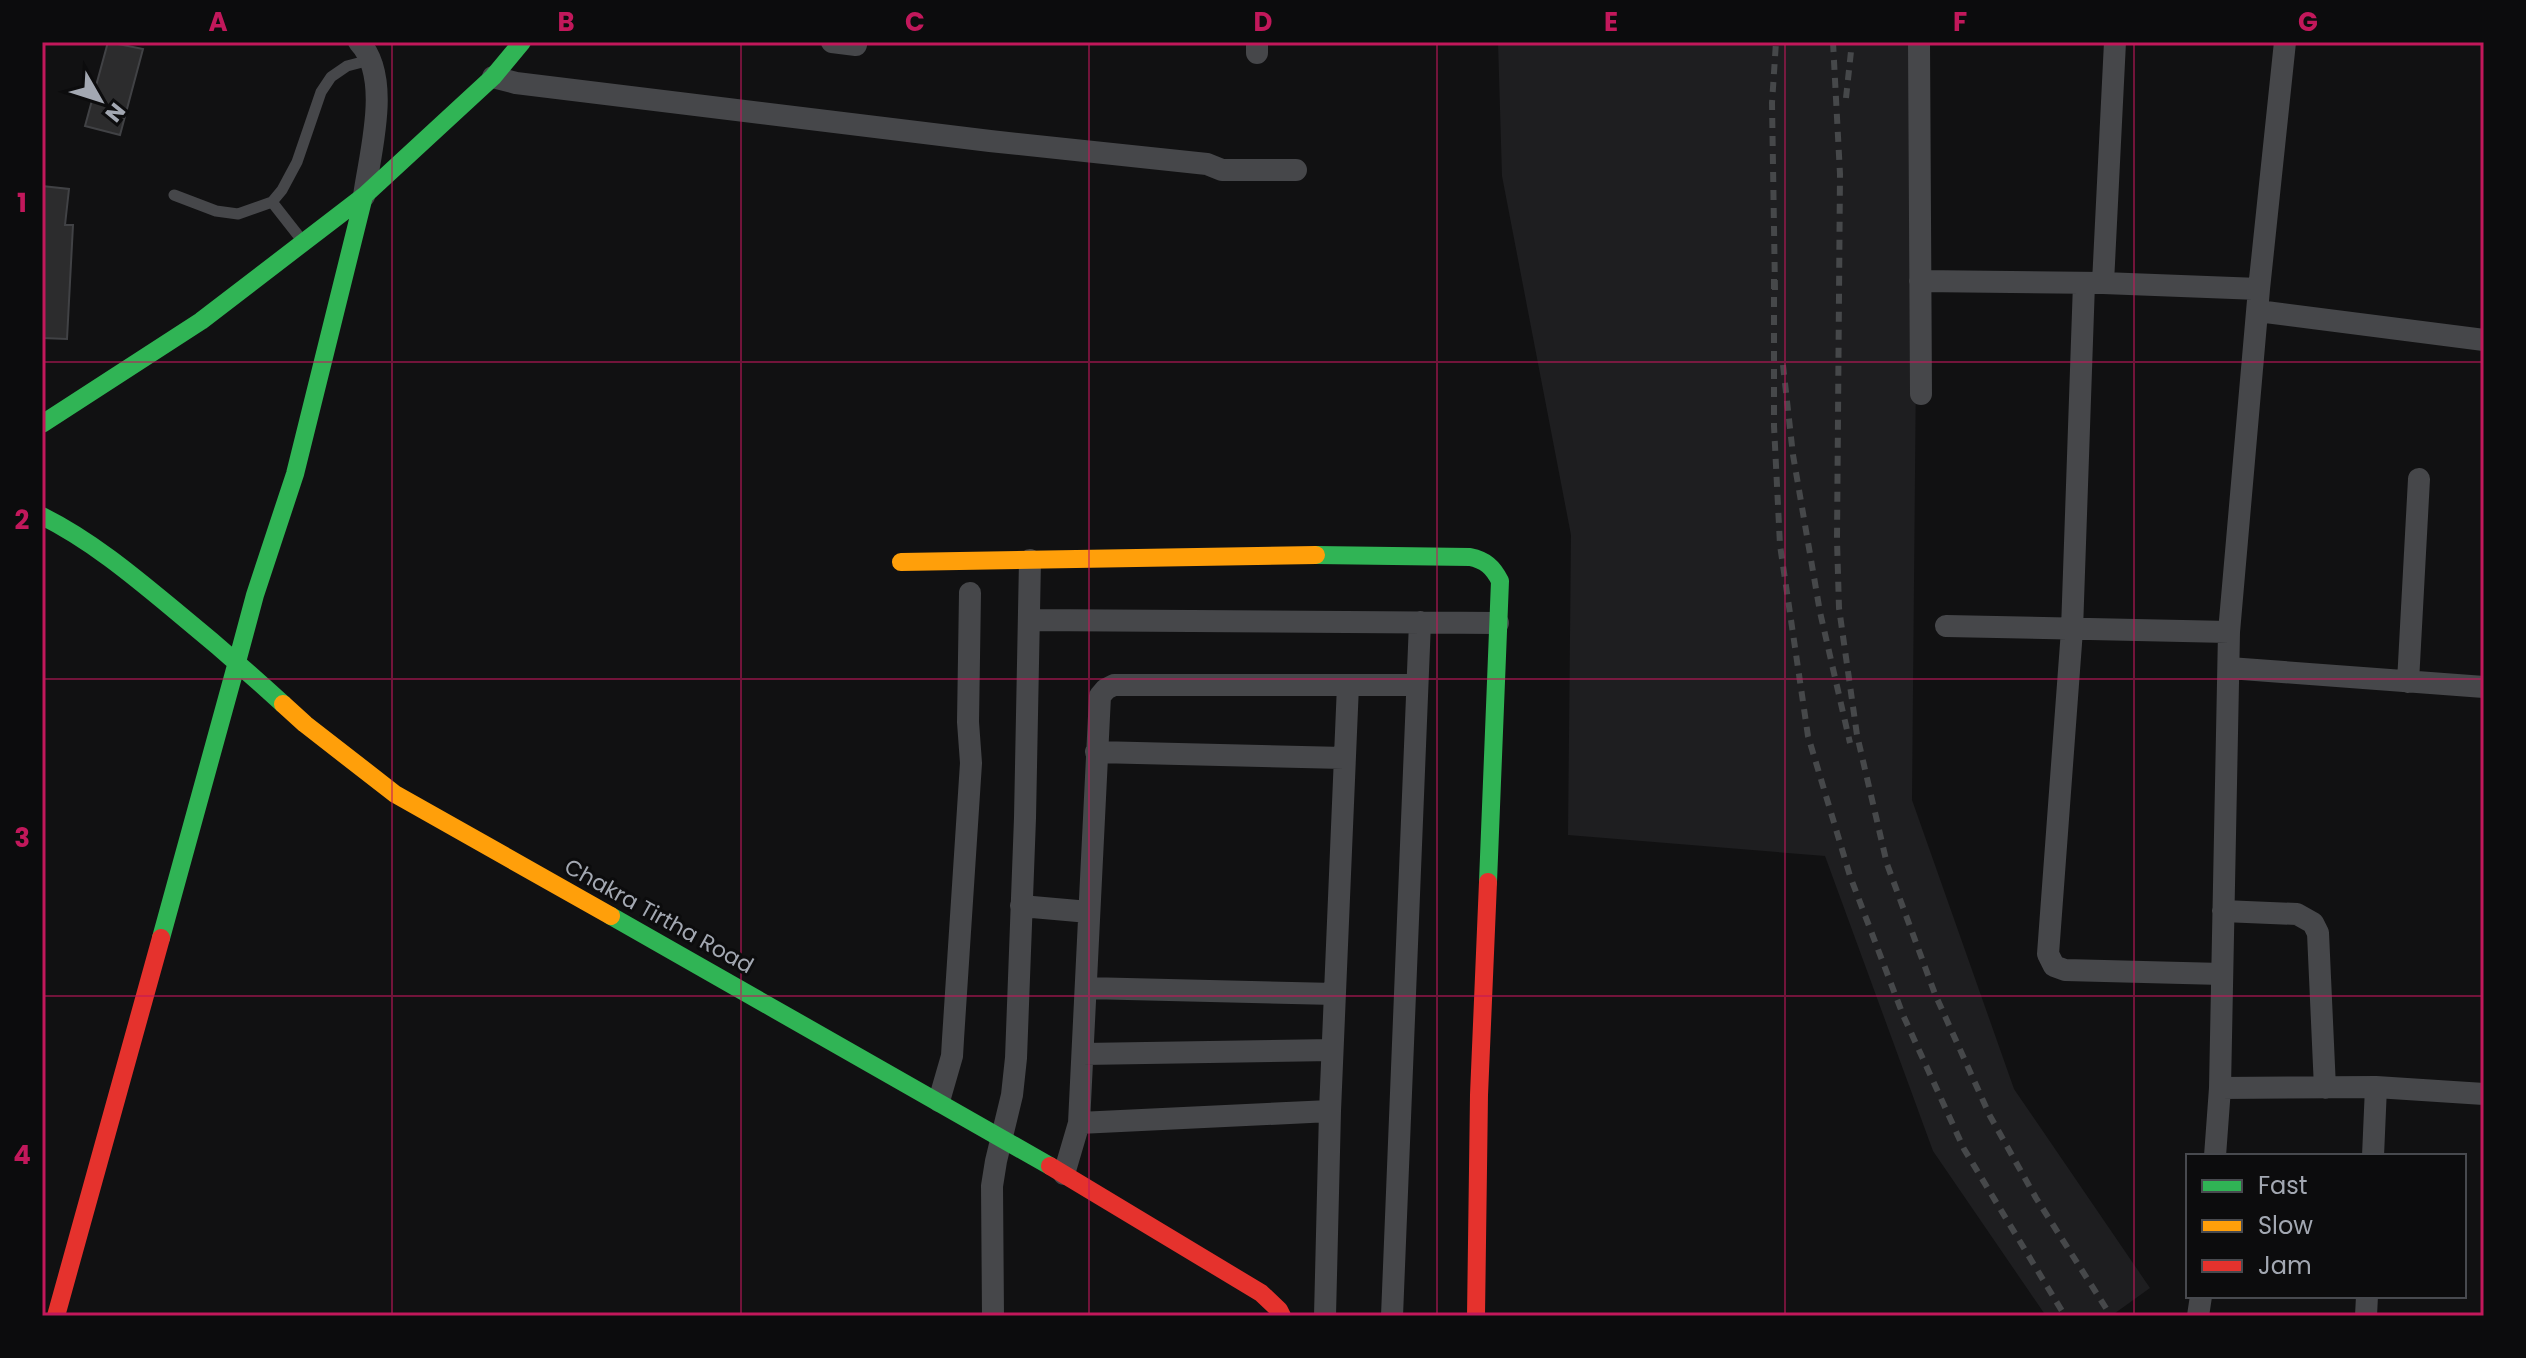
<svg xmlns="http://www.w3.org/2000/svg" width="2526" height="1358" font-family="Poppins,sans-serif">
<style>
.built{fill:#1e1e20}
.building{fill:#2c2c2d;stroke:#414245;stroke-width:2}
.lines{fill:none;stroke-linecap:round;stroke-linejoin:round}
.lane{stroke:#46474a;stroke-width:11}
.street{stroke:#46474a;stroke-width:22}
.fast{stroke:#30b455;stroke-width:18}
.slow{stroke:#ff9f0a;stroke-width:18}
.jam{stroke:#e5322d;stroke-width:18}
.rail{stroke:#46484a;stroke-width:6;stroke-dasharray:10 8;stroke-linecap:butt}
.grid{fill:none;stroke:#c2185b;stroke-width:2;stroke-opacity:0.55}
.labels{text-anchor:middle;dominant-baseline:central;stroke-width:6;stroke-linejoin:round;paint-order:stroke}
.street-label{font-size:22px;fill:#a3a8b2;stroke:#0c0c0d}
.neatline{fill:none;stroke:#c2185b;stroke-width:3}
.grid-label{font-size:26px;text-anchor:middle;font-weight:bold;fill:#c2185b}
</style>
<rect width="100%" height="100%" fill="#111112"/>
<path class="built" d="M1498,42H1919L1912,800L2014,1089L2150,1288L2111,1316H2046L1933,1151L1825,856L1568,835L1571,535L1502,176Z"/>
<path class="building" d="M108,42L143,49L120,135L85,126Z
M42,186L69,189L65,225H73L67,339L42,338Z"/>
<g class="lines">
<path class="lane" d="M174,195L216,211L238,214L272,202L282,190L297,162L321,92L331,77L347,66L370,60
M272,202L301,239"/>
<path class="street" d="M359,42C392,77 370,152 364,196
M832,42L856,45
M1257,42V53
M1919,42L1921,394
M493,77L516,83L990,141L1207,164L1222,170H1296
M1920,281L2103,283L2259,289
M2084,283L2072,630L2048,954L2054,966L2065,970L2222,974
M2103,283L2115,42
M2258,311L2484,340
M1029,620L1498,623
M1946,626L2229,632
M2229,668L2484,687
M2408,682L2419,479
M1096,752L1344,758
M1021,906L1089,912
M2223,911L2297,914L2313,923L2318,933L2325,1088
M1086,988L1335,994
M1083,1054L1332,1050
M2220,1088L2376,1087L2484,1094
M939,1101L952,1056L953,1039L971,763L968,722L970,593
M1079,1123L1330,1111
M2215,1156L2220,1088L2229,632L2259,289L2285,42
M2373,1156L2376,1087
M1064,1174L1079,1123L1100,696L1106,689L1114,685H1417
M993,1316L992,1186L996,1161L1012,1095L1016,1058L1025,818L1030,560
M1325,1316L1330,1111L1348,685
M1392,1316L1420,622
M2198,1316L2201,1296
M2366,1316L2367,1296"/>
<path class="fast" d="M42,424L201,321L364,196L493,77L522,42
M42,516C90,540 131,574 172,608C210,639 247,671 283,704
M1316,555L1470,557C1485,560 1493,567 1500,581L1488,882
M237,662L255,595L295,474L364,196
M611,916L1050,1166
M161,938L237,662"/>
<path class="slow" d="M901,562L1316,555
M283,704L305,724L395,794L611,916"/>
<path class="jam" d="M1050,1166L1261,1293L1279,1310L1282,1316
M56,1316L161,938
M1476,1316L1479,1095L1488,882"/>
<path class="rail" d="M1833,42L1840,174L1837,540L1839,608L1857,735L1887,864L1935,994L1990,1116L2036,1198L2111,1316
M1846,98L1852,42
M1774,279V426L1780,545L1808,736L1850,876L1903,1015L1964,1149L2065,1316
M1775,290L1772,103L1776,42
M1783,365L1793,455L1820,612L1850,743"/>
</g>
<path class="grid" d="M392,42V1316M741,42V1316M1089,42V1316M1437,42V1316M1785,42V1316M2134,42V1316M42,362H2484M42,679H2484M42,996H2484"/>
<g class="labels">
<g class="street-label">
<text transform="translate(659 916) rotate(29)">Chakra Tirtha Road</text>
</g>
</g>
<rect width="2526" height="1358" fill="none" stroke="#0c0c0d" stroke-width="88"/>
<rect x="2186" y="1154" width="280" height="144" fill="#0c0c0d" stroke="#484a4f" stroke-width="2"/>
<rect x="2202" y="1180" width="40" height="12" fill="#30b455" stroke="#484a4f" stroke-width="2"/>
<text x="2258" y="1194" font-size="24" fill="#a3a8b2">Fast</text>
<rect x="2202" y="1220" width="40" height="12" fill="#ff9f0a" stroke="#484a4f" stroke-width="2"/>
<text x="2258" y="1234" font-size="24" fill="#a3a8b2">Slow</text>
<rect x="2202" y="1260" width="40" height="12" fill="#e5322d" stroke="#484a4f" stroke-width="2"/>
<text x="2258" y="1274" font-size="24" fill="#a3a8b2">Jam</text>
<g transform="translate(100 100) rotate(129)" stroke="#0c0c0d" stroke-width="6" paint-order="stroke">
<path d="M0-6L14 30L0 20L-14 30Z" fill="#a3a8b2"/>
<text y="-12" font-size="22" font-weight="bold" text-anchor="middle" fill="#a3a8b2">N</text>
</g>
<rect x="44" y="44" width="2438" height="1270" class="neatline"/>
<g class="grid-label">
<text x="218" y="31">A</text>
<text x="566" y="31">B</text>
<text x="915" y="31">C</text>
<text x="1263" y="31">D</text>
<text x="1611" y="31">E</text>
<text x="1960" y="31">F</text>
<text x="2308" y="31">G</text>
<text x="22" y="212">1</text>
<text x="22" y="529">2</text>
<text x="22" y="847">3</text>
<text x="22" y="1164">4</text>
</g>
</svg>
